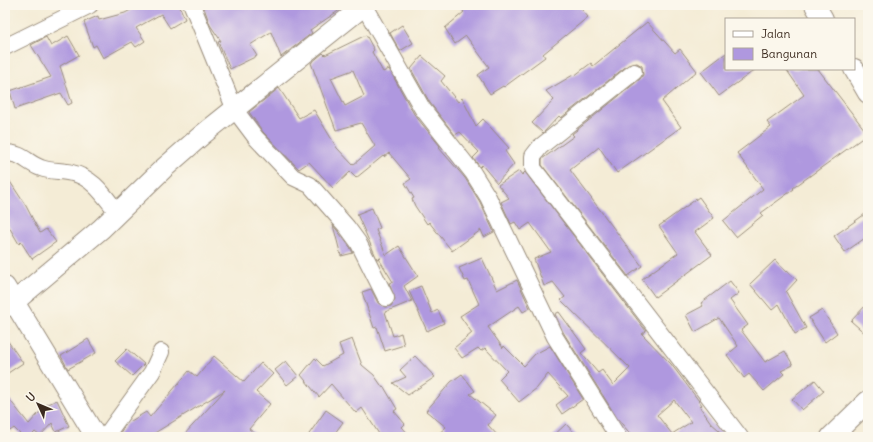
<svg xmlns="http://www.w3.org/2000/svg" width="873" height="442" font-family="Delius,sans-serif">
<style>
.building{fill:#af98df;fill-rule:evenodd}
.lines{fill:none;stroke-linecap:round;stroke-linejoin:round}
.minor-casing{stroke:#988b7a;stroke-width:18}
.tertiary-casing{stroke:#988b7a;stroke-width:22}
.minor{stroke:#fff;stroke-width:16}
.tertiary{stroke:#fff;stroke-width:20}
</style>
<rect width="100%" height="100%" fill="#fbf7ec"/>
<filter id="ink" filterUnits="userSpaceOnUse"><feTurbulence type="fractalNoise" baseFrequency=".025" numOctaves="2"/><feDisplacementMap in="SourceGraphic" scale="8" xChannelSelector="R" yChannelSelector="G"/><feConvolveMatrix kernelMatrix="1 2 1 2 8 2 1 2 1" color-interpolation-filters="sRGB"/></filter>
<filter id="wash" filterUnits="userSpaceOnUse"><feTurbulence type="fractalNoise" baseFrequency=".012" numOctaves="4" result="noise"/><feDisplacementMap in="SourceGraphic" scale="16" xChannelSelector="R" yChannelSelector="G"/><feGaussianBlur stdDeviation="0.9" result="paint"/><feColorMatrix in="noise" values="0 0 0 0 0 0 0 0 0 0 0 0 0 0 0 0 0 1.4 0 .05"/><feComposite in="paint" operator="in"/></filter>
<g filter="url(#wash)">
<rect width="100%" height="100%" fill="#f4ecd6"/>
<g id="blocks">
<path class="building" d="M140,5H179L185,19L170,28L161,14L136,28L145,41L136,47L132,42L103,58L96,45L93,47L84,22L98,16L99,20L125,13Z
M203,5H347L310,30L312,33L281,57L271,32L250,45L257,56L230,69L218,42L221,41L210,25Z
M458,5H578L588,17L543,54L545,57L504,87L503,86L490,94L478,75L489,67L466,36L455,44L445,28L464,12Z
M647,22L675,53L680,49L697,71L662,101L681,127L617,173L599,147L570,170L642,266L628,276L542,165V159L574,136L572,134L640,79L643,75L642,66L637,63L628,65L561,118L559,116L543,133L532,123L554,100L546,91L573,75L574,76L591,63L593,66Z
M402,25L413,43L400,51L390,33Z
M366,35L374,50L372,52L383,72L389,69L414,114L440,146L439,148L465,178L480,202L494,232L484,237L481,230L452,251L429,222L427,224L415,206L412,199L414,198L405,183L411,179L389,153L384,157L383,156L356,178L350,172L333,188L309,162L299,169L263,132L249,112L279,88L299,118L314,110L337,148L353,165L375,146L361,123L336,130L311,63L323,53L325,55ZM353,70L364,96L345,106L331,78Z
M68,36L79,55L60,66L72,103L68,105L61,93L15,109L10,91L51,77L31,45L46,37L51,46Z
M726,53V69H756L719,96L701,72Z
M422,56L445,76L441,81L458,102L462,98L476,126L483,119L509,148L505,151L514,164L497,183L482,165L480,167L473,158L479,152L460,132L455,135L430,103L411,69Z
M786,69H818L868,134L793,188L794,189L761,213L763,215L736,237L723,221L763,189L737,153L771,127L767,122L804,95Z
M519,171L522,175L525,172L646,331L642,334L671,364L702,405L700,407L711,423L727,437H633L617,418L563,332L555,314L559,312L586,349L581,353L598,373L602,370L613,385L630,368L561,300L565,297L553,282L544,286L534,259L551,252L530,223L520,230L515,222L511,224L501,202L509,198L498,185ZM674,400L691,422L672,434L657,415Z
M5,174L26,206L40,233L46,229L56,242L32,259L21,242L19,244L5,220Z
M699,197L714,218L695,232L712,255L655,297L642,279L678,253L659,226Z
M372,208L380,228L376,230L386,255L399,246L418,276L404,286L412,301L385,312L393,336L401,333L404,345L385,351L377,327L374,328L362,292L371,289L378,303L385,307L391,306L395,299L389,283L393,282L379,259L381,258L377,259L357,214Z
M868,212V236L845,252L834,236Z
M333,225L350,247L353,253L341,256Z
M482,258L497,290L517,280L530,308L523,312L519,306L488,327L503,348L504,346L524,366L535,354L550,346L583,399L562,414L556,405L568,396L548,374L537,388L519,402L499,379L507,371L485,348L481,351L478,348L462,358L454,348L472,333L460,316L479,304L468,280L465,281L459,268Z
M775,260L786,272L787,271L797,280L786,292L806,328L795,334L779,304L772,310L750,284Z
M730,281L739,293L730,300L748,325L741,330L765,362L785,351L793,365L781,371L784,374L764,391L749,374L744,378L727,355L738,346L719,318L695,332L686,315L703,306L701,303Z
M421,286L432,313L438,310L444,323L427,331L409,291Z
M868,303V336L851,321Z
M822,310L837,333L825,342L809,318Z
M5,337L23,363L5,375Z
M88,339L96,353L68,369L61,356Z
M352,339L362,365L374,375L383,388L384,387L397,409L394,411L405,424L402,427L411,437H381L362,408L356,413L331,384L319,397L301,375L315,358L323,366L343,355L339,344Z
M127,349L144,364L132,376L115,361Z
M214,356L244,382L261,363L273,374L256,392L270,404L249,429L260,437H182L225,390L148,437H117L126,424L146,412L150,417L189,371L197,377Z
M415,356L435,377L408,395L393,383L406,377L400,370Z
M286,361L298,376L287,385L275,370Z
M462,374L475,391L470,394L496,415L488,425L499,437H435L446,427L426,411L451,382Z
M815,380L824,391L802,410L792,399Z
M5,394L29,424L46,405L57,400L69,426L56,432L52,423L40,436L35,432L30,437H17L20,434L14,428L10,431L5,424Z
M326,410L343,422L332,437H307Z
M566,424L578,437H552Z"/>
</g>
</g>
<g filter="url(#ink)">
<use href="#blocks" fill-opacity="0" stroke="#988b7a" stroke-width="1"/>
<g class="lines">
<defs>
<path id="minor" d="M192,5L235,110L256,138L293,177L310,185L347,227L358,242L386,298
M364,6L422,108L473,173L488,197L555,337L618,437
M5,47L90,5
M634,72L540,147L533,156V168L740,437
M5,153C23,153 27,163 41,168C51,172 62,170 72,173C93,177 105,197 118,213
M105,437L152,372L161,352"/>
<path id="tertiary" d="M815,5L823,19
M854,69L868,93
M5,287L96,437
M5,307L14,302L101,229L163,169L202,135L365,5
M831,437L868,401"/>
</defs>
<use href="#minor" class="minor-casing"/>
<use href="#tertiary" class="tertiary-casing"/>
<use href="#minor" class="minor"/>
<use href="#tertiary" class="tertiary"/>
</g>
</g>
<rect width="873" height="442" fill="none" stroke="#fbf7ec" stroke-width="20"/>
<rect x="725" y="18" width="130" height="52" fill="#fbf7ec" stroke="#aea59a"/>
<rect x="733" y="31" width="20" height="6" fill="#ffffff" stroke="#aea59a"/>
<text x="761" y="38" font-size="12" fill="#3b2a1e">Jalan</text>
<rect x="733" y="48" width="20" height="12" fill="#af98df" stroke="#aea59a"/>
<text x="761" y="58" font-size="12" fill="#3b2a1e">Bangunan</text>
<g transform="translate(38 404) rotate(314)" stroke="#fbf7ec" stroke-width="3" paint-order="stroke">
<path d="M0-3L7 15L0 10L-7 15Z" fill="#3b2a1e"/>
<text y="-6" font-size="11" font-weight="bold" text-anchor="middle" fill="#3b2a1e">U</text>
</g>
</svg>
